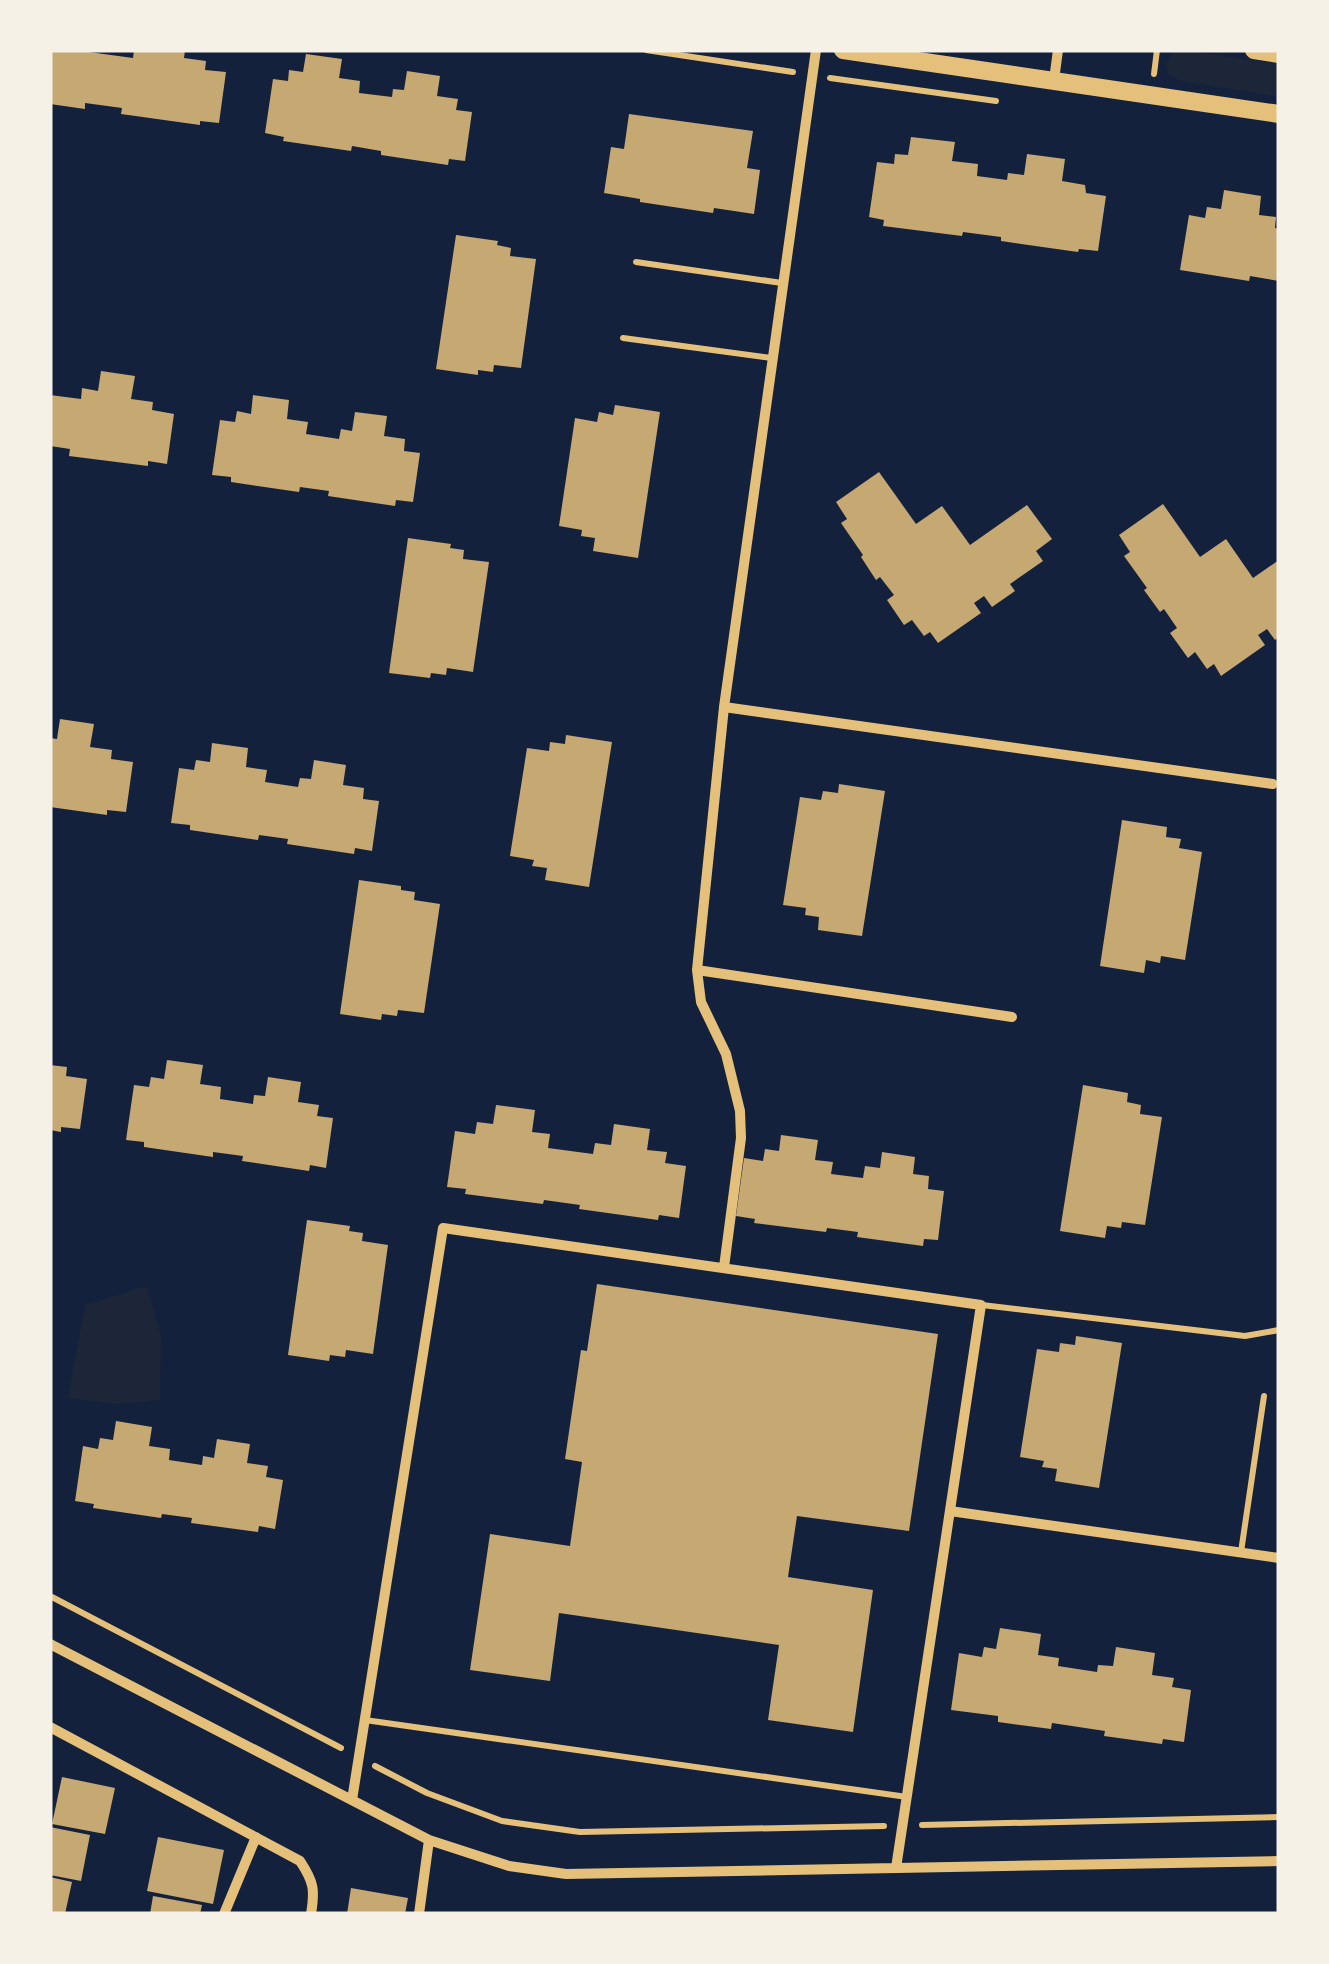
<svg xmlns="http://www.w3.org/2000/svg" width="1329" height="1964" font-family="Montserrat,sans-serif">
<style>
.green{fill:#1d2539}
.building{fill:#c6a872}
.lines{fill:none;stroke-linecap:round;stroke-linejoin:round}
.path{stroke:#e5c07b;stroke-width:6}
.service{stroke:#e5c07b;stroke-width:6}
.minor{stroke:#e5c07b;stroke-width:10}
.secondary{stroke:#e5c07b;stroke-width:18}
</style>
<rect width="100%" height="100%" fill="#14213d"/>
<path class="green" d="M1188,51L1279,64V97L1181,81L1169,75L1166,64L1173,52Z
M147,1286L161,1336L160,1400L117,1404L68,1398L85,1305Z"/>
<path class="building" d="M50,50H89V52L133,58L134,50H185L184,58L206,61L205,70L226,72L219,123L200,121V125L121,114L122,108L85,103V109L50,104Z
M306,54L342,59L339,78L360,81L359,93L392,97L393,89L404,90L407,71L440,76L437,96L458,99L456,110L472,112L465,161L449,159L448,165L381,155V151L352,146L351,151L283,141L284,137L265,133L273,79L288,81L289,70L303,72Z
M629,114L753,131L747,168L760,170L754,214L714,208L713,213L640,202V199L604,193L611,147L624,149Z
M911,137L955,142L952,161L978,164L977,176L1007,180L1008,173L1024,175L1027,154L1065,159L1062,181L1085,185L1086,193L1106,196L1098,251L1079,249L1078,252L1001,241V237L963,232L962,236L883,226L884,220L869,217L877,162L894,164L895,154L908,155Z
M1224,190L1261,196L1259,215L1276,217L1275,228L1279,229V281L1250,276L1249,281L1180,270L1189,215L1205,218L1207,207L1221,209Z
M456,235L498,241L497,245L511,248L510,256L536,259L521,368L494,365L493,372L478,370V375L436,369Z
M101,371L135,376L131,399L153,402L152,410L174,414L167,464L148,461V466L69,456L70,449L50,446V395L81,399L82,388L98,391Z
M253,395L289,400L287,419L308,422L306,434L339,439L341,429L352,431L355,412L387,416L384,436L405,439L404,451L420,453L413,502L396,500L395,506L328,496L329,491L300,487L299,492L231,482V477L212,475L220,420L235,422L237,411L251,414Z
M615,405L660,412L638,558L593,551L595,538L581,536L582,530L559,526L575,418L597,422L599,412L613,415Z
M879,472L916,524L942,506L970,545L1027,505L1052,539L1036,551L1043,561L1010,584L1015,591L992,607L984,596L974,603L981,613L938,643L930,632L924,636L912,620L904,625L887,600L894,595L880,577L876,580L861,557L863,555L841,523L847,519L836,502Z
M1163,504L1200,557L1226,539L1253,578L1279,560V637L1275,640L1267,629L1258,635L1265,645L1221,676L1214,664L1207,669L1195,652L1188,658L1170,633L1177,628L1164,609L1160,612L1144,590L1147,588L1124,556L1130,552L1119,535Z
M408,538L451,544L450,548L464,550L463,559L489,562L473,672L447,668L446,675L431,673L430,678L389,673Z
M60,719L94,724L90,747L112,750L111,759L133,762L126,812L107,810V815L50,807V738L57,739Z
M566,735L612,742L589,887L545,880L547,868L532,866L534,860L510,856L527,748L549,751L550,742L565,744Z
M212,743L248,748L246,767L267,770L265,782L298,787L300,778L311,779L314,760L346,765L343,785L364,788L363,799L379,801L372,851L355,848L354,854L287,844L288,839L259,835L258,840L190,830V825L171,823L179,768L194,770L196,760L210,762Z
M839,784L885,791L862,936L818,930L819,917L805,915L806,908L783,905L800,797L821,800L823,791L838,793Z
M1122,820L1167,827L1166,837L1181,839L1179,848L1202,852L1185,960L1161,956L1160,963L1146,960L1144,973L1100,966Z
M359,880L401,886V890L415,892L414,900L440,904L424,1013L398,1010L397,1016L382,1014L381,1020L340,1014Z
M167,1060L203,1065L200,1084L221,1087L220,1099L253,1104L254,1095L265,1096L268,1077L301,1082L298,1102L319,1105L317,1116L333,1118L326,1168L310,1165L309,1171L242,1161L243,1156L213,1152V1157L144,1147V1142L126,1140L134,1085L149,1087L151,1077L164,1079Z
M50,1065L67,1067L66,1076L87,1079L80,1129L61,1127V1132L50,1130Z
M1083,1085L1128,1093L1127,1102L1141,1105L1140,1114L1162,1117L1145,1225L1122,1222L1121,1228L1107,1226L1105,1238L1060,1231Z
M496,1105L535,1110L532,1132L550,1134L548,1148L593,1154L595,1143L611,1145L614,1124L650,1129L647,1150L667,1152L665,1163L686,1166L679,1218L659,1215L658,1220L579,1209L580,1205L544,1200L543,1204L465,1194L466,1189L447,1187L455,1131L475,1134L477,1122L493,1124Z
M781,1135L818,1140L815,1160L833,1162L831,1174L863,1178L865,1166L880,1168L882,1152L915,1157L913,1174L929,1176L928,1189L944,1191L938,1240L924,1239L923,1246L857,1237L858,1232L827,1228L826,1232L754,1223L755,1219L736,1216L744,1158L763,1161L765,1149L779,1151Z
M307,1220L350,1226L349,1231L363,1233L362,1241L388,1245L373,1354L346,1350L345,1357L330,1355L329,1361L288,1355Z
M597,1284L938,1334L909,1531L797,1516L788,1577L873,1590L853,1732L768,1720L779,1645L559,1613L550,1681L470,1670L490,1534L570,1546L582,1462L565,1459L581,1350L587,1351Z
M1076,1336L1122,1343L1099,1488L1055,1481L1057,1469L1042,1467L1044,1461L1020,1457L1037,1349L1059,1352L1060,1343L1075,1345Z
M116,1421L152,1427L149,1446L170,1449L169,1460L202,1465L203,1456L214,1458L217,1439L250,1444L247,1463L268,1466L266,1477L283,1480L275,1529L259,1526L258,1532L191,1523L192,1518L162,1514L161,1518L93,1508L94,1504L75,1501L83,1446L98,1449L100,1438L113,1440Z
M1000,1628L1041,1634L1038,1655L1059,1658L1058,1666L1097,1672L1098,1665L1113,1666L1116,1647L1155,1653L1152,1675L1174,1678L1172,1687L1191,1690L1184,1742L1163,1739L1162,1744L1104,1736L1105,1731L1052,1723L1051,1729L998,1722V1716L951,1710L959,1653L982,1657L984,1647L996,1649Z
M62,1777L115,1788L105,1834L52,1824Z
M50,1827L90,1835L81,1881L50,1875Z
M158,1837L224,1850L213,1904L147,1891Z
M50,1877L72,1882L65,1914H50Z
M351,1888L408,1898L405,1914H347Z
M153,1896L202,1905L200,1914H150Z"/>
<g class="lines">
<path class="path" d="M646,50L793,72
M1154,74L1157,50
M830,78L996,101
M50,1596L341,1748
M375,1766L427,1793L502,1821L580,1832L884,1826
M922,1825L1279,1817"/>
<path class="service" d="M636,262L782,283
M623,338L772,358
M982,1305L1245,1336L1279,1330
M1241,1552L1264,1396
M365,1720L907,1797"/>
<path class="minor" d="M1054,80L1058,50
M724,707L1273,784
M697,970L1012,1017
M724,1267L741,1138L740,1111L726,1054L701,1002L697,970L724,707L816,50
M950,1511L1279,1558
M50,1644L429,1840L509,1866L566,1874L1279,1861
M50,1727L300,1861C314,1882 315,1890 311,1914
M352,1800L443,1228L981,1305L896,1868
M224,1914L256,1837
M419,1914L429,1840"/>
<path class="secondary" d="M843,50L1279,114
M1254,50L1279,54"/>
</g>
<rect width="1329" height="1964" fill="none" stroke="#f6f1e7" stroke-width="105"/>
</svg>
